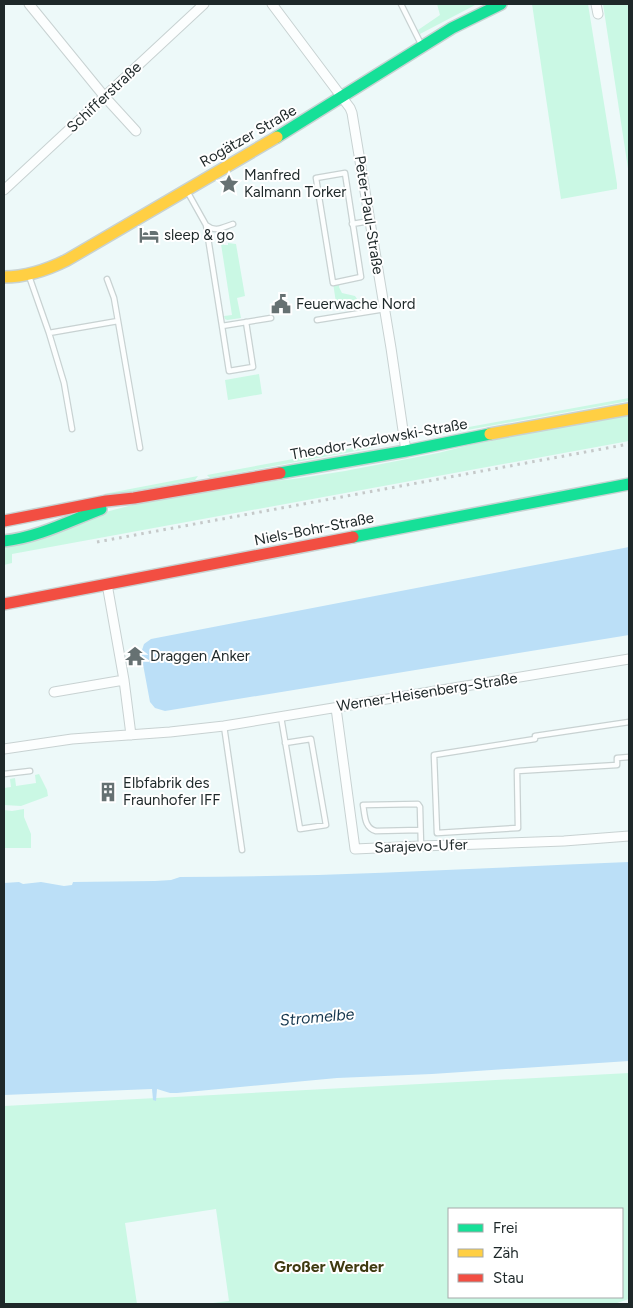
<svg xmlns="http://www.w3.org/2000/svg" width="633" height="1308" font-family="Figtree,sans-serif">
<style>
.green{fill:#caf8e4;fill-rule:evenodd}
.water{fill:#bbdff7}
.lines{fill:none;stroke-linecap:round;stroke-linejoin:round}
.lane-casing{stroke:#c8d2d2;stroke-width:7}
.street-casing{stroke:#c8d2d2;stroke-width:11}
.fast-casing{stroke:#c8d2d2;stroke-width:14}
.slow-casing{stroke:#c8d2d2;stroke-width:14}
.jam-casing{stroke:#c8d2d2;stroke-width:14}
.lane{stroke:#fcfefe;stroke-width:4.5}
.street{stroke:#fcfefe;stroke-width:9}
.fast{stroke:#16e098;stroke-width:11}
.slow{stroke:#ffcf43;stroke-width:11}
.jam{stroke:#f24e42;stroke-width:11}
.rail{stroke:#c5c9c9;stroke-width:3;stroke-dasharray:2.5 5;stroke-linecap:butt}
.labels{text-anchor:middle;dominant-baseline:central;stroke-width:4;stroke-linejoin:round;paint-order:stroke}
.street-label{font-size:15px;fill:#1e2829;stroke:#fff}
.poi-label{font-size:15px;fill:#1e2829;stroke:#fff;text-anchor:start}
.water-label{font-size:16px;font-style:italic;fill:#15374e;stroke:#fff}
.neighbourhood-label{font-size:16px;font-weight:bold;fill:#3f3a10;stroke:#fff}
</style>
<rect width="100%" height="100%" fill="#edf9f9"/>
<path class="green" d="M437,4H477L420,34L418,30L440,15Z
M532,4H588L617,184V189L561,199Z
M603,4H629V175Z
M228,243L236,244L245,296L237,298L241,318L227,320L225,319L224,316L232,315L221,244H223L224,245H228Z
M340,281L339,287L342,293L355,296L362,306L337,309L333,283Z
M259,374L262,394L228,400L225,380Z
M629,398V401L434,436L436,433Z
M629,414V441L12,554V563L4,565V547L102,513L136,504L254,483L294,479L345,471L438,453L502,437Z
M380,443L376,446L367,449L210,478L207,475Z
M198,476L195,480L107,496L104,494Z
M39,774L47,790L48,796L21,806L4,805V788L11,787L10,779L15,778L16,786L36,783L35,775Z
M24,809V817L31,834V848H4V810L12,811Z
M629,1073V1299L614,1304H205L229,1301L216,1209L125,1223L137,1304H4V1106ZM449,1209H622V1297H449Z"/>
<path class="water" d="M629,547V635L165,711L155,708L150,702L142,659V650L144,644L151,639Z
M629,862V1061L432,1074L337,1078L177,1093H170L157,1089L156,1101L153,1100L152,1089L4,1095V883L19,882L23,884L41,882L64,886L72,885L73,882L155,881L171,880L180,877C330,877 479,868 629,862Z"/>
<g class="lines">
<defs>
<path id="lane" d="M401,4L422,46
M345,173L361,277L333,283L316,178Z
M187,191L206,225C216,233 223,227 233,224
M352,224L370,221
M206,225L222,326L271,318
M29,276L49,333L118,321L140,448
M107,279L114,298L118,321
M317,320L385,309
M222,326L229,371L253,367L246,322
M49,333L64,383L72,429
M281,717L300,829L326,825L311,739L285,743
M629,722L535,736V739L434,755L437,833L518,828L517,771L617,765V758L629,757
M224,726L242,850
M4,774L30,771
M420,830L376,831C364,828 365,815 363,805L418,804L420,807L421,846"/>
<path id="street" d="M29,4L104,96L136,131
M272,4L350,108L352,113L391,348L406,451
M596,4L598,14
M4,190L204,4
M107,584L124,680L131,735
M54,692L124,680
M336,708L355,849L421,846L564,841L629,836
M4,749L72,739L170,732L224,726L629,659"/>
<path id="fast" d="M277,137L452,28L501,4
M280,473L406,451L490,434
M353,537L629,484
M4,541C39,537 69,521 101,509"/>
<path id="slow" d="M4,277C27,277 47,270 67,260L277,137
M490,434L629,409"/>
<path id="jam" d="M4,521L106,501L134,498L280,473
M4,604L353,537"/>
</defs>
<use href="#lane" class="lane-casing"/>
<use href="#street" class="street-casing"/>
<use href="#fast" class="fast-casing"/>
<use href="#slow" class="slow-casing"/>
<use href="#jam" class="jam-casing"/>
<use href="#lane" class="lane"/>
<use href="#street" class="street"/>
<use href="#fast" class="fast"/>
<use href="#slow" class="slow"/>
<use href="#jam" class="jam"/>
<path class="rail" d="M97,542L629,444"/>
</g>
<defs>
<symbol id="sight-bare" viewBox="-9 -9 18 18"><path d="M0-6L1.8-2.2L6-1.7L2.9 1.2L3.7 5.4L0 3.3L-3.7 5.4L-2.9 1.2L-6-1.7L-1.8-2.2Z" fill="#667172" stroke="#fff" stroke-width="2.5" paint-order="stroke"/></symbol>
<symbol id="hotel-bare" viewBox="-9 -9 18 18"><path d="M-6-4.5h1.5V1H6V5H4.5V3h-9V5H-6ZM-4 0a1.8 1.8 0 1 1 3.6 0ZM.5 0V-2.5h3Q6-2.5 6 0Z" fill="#667172" stroke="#fff" stroke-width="2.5" paint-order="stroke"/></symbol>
<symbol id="civic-bare" viewBox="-9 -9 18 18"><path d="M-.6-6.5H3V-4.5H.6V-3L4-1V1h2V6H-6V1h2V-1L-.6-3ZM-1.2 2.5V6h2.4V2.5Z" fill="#667172" stroke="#fff" stroke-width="2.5" paint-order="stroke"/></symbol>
<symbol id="temple-bare" viewBox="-9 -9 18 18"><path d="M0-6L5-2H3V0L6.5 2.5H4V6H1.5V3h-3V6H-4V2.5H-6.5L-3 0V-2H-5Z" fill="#667172" stroke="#fff" stroke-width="2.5" paint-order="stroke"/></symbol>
<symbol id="building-bare" viewBox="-9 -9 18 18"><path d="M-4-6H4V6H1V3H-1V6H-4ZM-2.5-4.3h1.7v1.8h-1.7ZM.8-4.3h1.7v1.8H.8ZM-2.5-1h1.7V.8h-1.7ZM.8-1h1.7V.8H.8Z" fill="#667172" stroke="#fff" stroke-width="2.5" paint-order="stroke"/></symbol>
</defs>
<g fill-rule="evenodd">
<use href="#sight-bare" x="215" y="170" width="28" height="28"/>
<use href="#hotel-bare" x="135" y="221" width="28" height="28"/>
<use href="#civic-bare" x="267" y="290" width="28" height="28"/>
<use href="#temple-bare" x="121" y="642" width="28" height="28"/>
<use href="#building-bare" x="94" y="778" width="28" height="28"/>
</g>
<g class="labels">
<g class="street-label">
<text transform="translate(104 97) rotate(-43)">Schifferstraße</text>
<text transform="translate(248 136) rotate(-30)">Rogätzer Straße</text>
<text transform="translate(369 215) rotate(81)">Peter-Paul-Straße</text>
<text transform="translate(379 439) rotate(-10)">Theodor-Kozlowski-Straße</text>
<text transform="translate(314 529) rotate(-11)">Niels-Bohr-Straße</text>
<text transform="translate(427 692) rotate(-9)">Werner-Heisenberg-Straße</text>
<text transform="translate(421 846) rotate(-2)">Sarajevo-Ufer</text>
</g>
<g class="poi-label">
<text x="244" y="175">Manfred<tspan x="244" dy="17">Kalmann Torker</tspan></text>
<text x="164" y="235">sleep &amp; go</text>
<text x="296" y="304">Feuerwache Nord</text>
<text x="150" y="656">Draggen Anker</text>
<text x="123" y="783">Elbfabrik des<tspan x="123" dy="17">Fraunhofer IFF</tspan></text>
</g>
<g class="water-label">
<text transform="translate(317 1017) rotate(-5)">Stromelbe</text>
</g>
<g class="neighbourhood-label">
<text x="329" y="1266">Großer Werder</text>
</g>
</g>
<rect width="633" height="1308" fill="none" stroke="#1e2829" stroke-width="10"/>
<rect x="448" y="1208" width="175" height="90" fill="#ffffff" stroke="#a5a9a9"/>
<rect x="458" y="1224" width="25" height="8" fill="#16e098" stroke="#a5a9a9"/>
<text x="493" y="1233" font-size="15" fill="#1e2829">Frei</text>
<rect x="458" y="1249" width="25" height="8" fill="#ffcf43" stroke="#a5a9a9"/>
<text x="493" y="1258" font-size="15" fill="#1e2829">Zäh</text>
<rect x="458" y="1274" width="25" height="8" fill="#f24e42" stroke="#a5a9a9"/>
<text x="493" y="1283" font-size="15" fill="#1e2829">Stau</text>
</svg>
